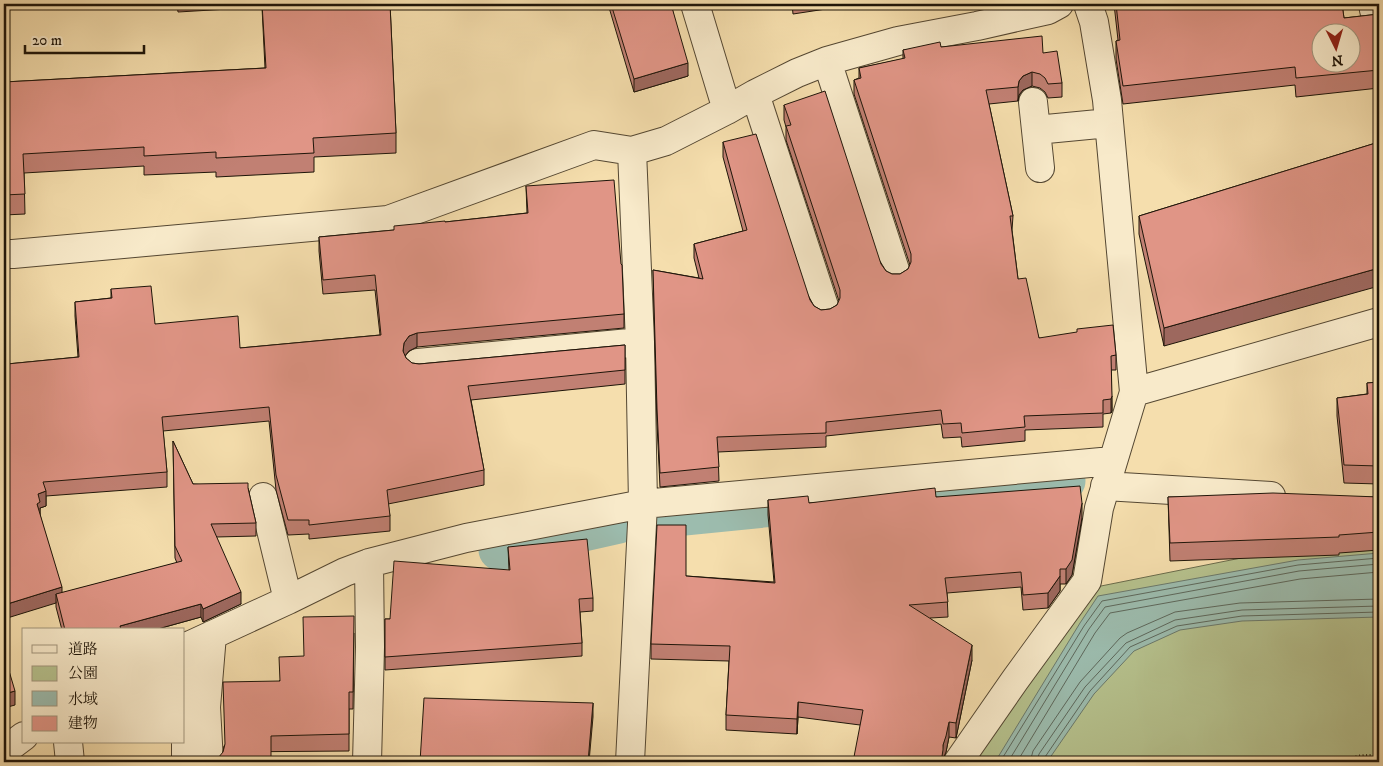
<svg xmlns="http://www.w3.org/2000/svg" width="1383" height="766" font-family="'IM FELL DW Pica','Noto Serif JP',serif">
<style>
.green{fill:#b6c28e;stroke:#6a6c4c}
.water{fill:#9cbcae;stroke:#6a796c}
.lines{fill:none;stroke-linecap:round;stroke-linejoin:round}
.shore{stroke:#5d685c;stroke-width:1}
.canal{stroke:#9cbcae;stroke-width:41}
.minor-casing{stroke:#544732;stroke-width:30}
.path{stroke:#1e1509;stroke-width:3;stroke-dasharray:1 2.5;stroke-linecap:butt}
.minor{stroke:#f8eaca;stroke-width:28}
.wall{fill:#c18073;stroke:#1e1509}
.shaded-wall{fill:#9d685e;stroke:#1e1509}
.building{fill:#e09586;stroke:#1e1509;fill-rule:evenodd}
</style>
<rect width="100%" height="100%" fill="#f5dead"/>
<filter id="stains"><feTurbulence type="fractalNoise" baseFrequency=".004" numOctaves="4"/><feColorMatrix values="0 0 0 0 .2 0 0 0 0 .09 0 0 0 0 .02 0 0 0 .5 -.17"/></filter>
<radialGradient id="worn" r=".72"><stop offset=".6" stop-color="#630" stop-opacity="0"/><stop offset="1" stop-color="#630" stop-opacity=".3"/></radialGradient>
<path class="green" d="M1379,541V762H970L1096,587L1296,547Z"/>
<path class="water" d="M1379,553V617L1242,621L1180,630L1134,651L1094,694L1047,762H995L1080,623L1098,596L1298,560Z"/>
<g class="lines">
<path class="shore" d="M1000,762L1084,626L1102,601L1298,565L1379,558
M1008,762L1089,629L1105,607L1299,571L1379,564
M1017,762L1095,633L1110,613L1300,579L1379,572
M1030,762L1033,751L1080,682L1120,638L1127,633L1175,612L1240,603L1379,599
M1037,762L1039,754L1085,687L1126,643L1175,620L1242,610L1379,606
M1044,762L1045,757L1090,691L1130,647L1177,626L1242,616L1379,612"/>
<path class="canal" d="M654,518L845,499L1065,481
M499,550L619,523"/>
<defs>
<path id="minor" d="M695,4L727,110
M1373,4L1374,10
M827,61L896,273
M755,94L825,309
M1033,102L1040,168
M1036,130L1109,123
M4,254H13L388,220L594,145L632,151L666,141L727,110L755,94L797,73L827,61L898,41L977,26L1048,10L1059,4
M418,363L640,342
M1134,392L1379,322
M1105,486L1271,496
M263,497L288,600
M184,648L288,600L345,572L369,563L466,538L643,504L1112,461
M68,742L70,762
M4,751L24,736
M186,762V720L190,645
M209,762L206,707L212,635
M367,762L370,647L369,563
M630,762L643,504L640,342L632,151
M958,762L1015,680L1087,581L1099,508L1134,392L1107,100L1094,22L1088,4"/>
</defs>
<use href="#minor" class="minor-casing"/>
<path class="path" d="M1339,762L1359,756L1379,755"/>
<use href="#minor" class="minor"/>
</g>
<path class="wall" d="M177,4H390L396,133V153L314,157V172L216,177V172L144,175V166L24,173L25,214L4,215V82L265,68L262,7L178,12Z
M608,4H671L688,76L634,92Z
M792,4H859L793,14Z
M1114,4H1342L1344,18L1379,14V88L1296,97L1295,85L1123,104L1116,59V41L1118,40Z
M941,47L1043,53L1062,83V97L1048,98L1045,92L1040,88L1032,86L1023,90L1019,95L1018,101L989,104L1013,216L1012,230L1018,279L1039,338L1116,355V370H1111L1112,411L1111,413L1103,414V427L1025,430V441L962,447L961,437L943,438L941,424L826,436V447L718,452L719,481L660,487L657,424L653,270L699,278L694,258V244L743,231L723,157V142L814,306L821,310L830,309L837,305L839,301L786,140V127L784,120V105L886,271L892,274H900L908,269L910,265L854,94V80L859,78V68L903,59V50Z
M1379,142L1164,346L1139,234V216Z
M526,186L624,314V328L417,347L409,351L405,356L406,358L412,363L419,364L625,345V384L471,400L484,470V485L388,504L390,516V531L309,539V534L288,535L276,490L269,421L163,431L167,472V487L46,496V506L40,508V515L62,593L177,563L175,558L173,441L193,484L248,488L256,523V536L216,537L241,604L203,622L201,617L154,630H62L56,607V603L7,364L78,357L75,316V302L111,298V289L155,324L240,348L380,335L375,290L323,294L319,251V237L394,230L445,222L527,213Z
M1379,382V484L1344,483L1337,416V398L1367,394V383Z
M936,497L1082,518L1072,575L1066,584H1060V591L1048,608L1023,610L1021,587L947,593L948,617L930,618L972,660L956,738L949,737L946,752L943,759V762L860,725L798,717L797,734L726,730V715L729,661L651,659V644L686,576L774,582L768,515V500L809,503Z
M1168,497H1379V550L1339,553V555L1170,561Z
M508,547L593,598V611L580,612L582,643V656L385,670V619H390L509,570Z
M354,633L353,709H349V751L223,752L224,746L279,681L304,656Z"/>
<path class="shaded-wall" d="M688,63V76L634,92V79Z
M1032,72V86L1023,90L1019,95L1018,101V87L1019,81L1023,76Z
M1379,268V286L1164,346V328Z
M417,333V347L409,351L404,357L403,351L404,343L409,336Z
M1112,396V411L1111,413V399Z
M46,491V506L40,508V517L37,504L38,494Z
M1082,503V518L1072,575L1066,584V569Z
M1060,576V591L1048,608V593Z
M62,587V601L56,594V603L4,619V605Z
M241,592V604L203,622V609Z
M201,604V617L154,630H120V626Z
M972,645V660L956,738V723Z
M15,691V705L4,708V694Z
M798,702V717L797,734V719Z
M593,703V717L589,762H588Z
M949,722V737L946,752L943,759V762H941L943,745Z"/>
<path class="building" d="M262,4H390L396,133L313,138L314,153L216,158V152L144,156V147L23,154L25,194L4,195V82L266,68Z
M611,4H671L688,63L634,79Z
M1116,4H1342L1344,18L1379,14V70L1296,78L1295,67L1123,86L1116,41L1120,40ZM1320,32H1350V62H1320Z
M1042,36L1043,53L1057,51L1062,83L1048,84L1045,78L1040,74L1032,72L1023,76L1019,81L1018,87L986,90L1013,216H1010L1018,279L1026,278L1039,338L1077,332V329L1113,325L1116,355L1111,356L1112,396L1111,399L1103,400V413L1024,416L1025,427L962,433L961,423L943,424L941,410L826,422V433L717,437L719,467L660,473L657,409L653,270L703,279L694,244L747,230L723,142L756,134L810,300L814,306L821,310L830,309L837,305L840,298V290L786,126L791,125L784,105L825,91L881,264L886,271L892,274H900L908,269L911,262V254L854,80L861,78L859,68L905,58L903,50L940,42L941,47Z
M1379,142V268L1164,328L1139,216Z
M614,180L621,264L622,265L624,314L417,333L409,336L404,343L403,351L406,358L412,363L419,364L625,345V370L468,386L484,470L387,490L390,516L309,525V520H288L276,475L269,407L162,417L167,472L43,482L46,491L38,494L40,502L37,504L62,587L4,605V322L7,364L79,357L75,302L112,298L111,289L151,286L155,324L238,316L240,348L381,335L375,275L323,280L319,237L394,230V226L445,221V222L528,213L526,186Z
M1379,382V466L1344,465L1337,398L1368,394L1367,383Z
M173,441L193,484L248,483V488L256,523L211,524L241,592L203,609L201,604L120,626L121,630H65L56,594L182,561L175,546Z
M1080,486L1082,503L1072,560L1066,569H1060V576L1048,593L1023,595L1021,572L945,578L948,602L909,605L972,645L956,723L949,722L946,736L943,745V750L941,762H853L863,710L798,702L797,719L726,715L730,646L651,644L657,525H686V576L775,583L768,500L808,496L809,503L935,488L936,497Z
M1273,493L1379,497V532L1339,535V537L1170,543L1168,497Z
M587,539L593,598L579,599L582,643L385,657V619H390L394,561L510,570L508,547Z
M354,616L353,692H349V734L271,736V762H218V758L223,752L225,744L223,682L280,681L279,657L304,656L303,617Z
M4,654L15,691L4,694Z
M424,698L593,703L588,762H420Z
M58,759L63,762H20V761Z"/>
<rect width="1383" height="766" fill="none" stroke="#f5dead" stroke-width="20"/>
<rect x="5" y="5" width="1373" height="756" fill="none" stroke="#1e1509" stroke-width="2.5"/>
<rect x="10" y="10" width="1363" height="746" fill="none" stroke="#1e1509"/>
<rect x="22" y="628" width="162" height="115" fill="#f8eaca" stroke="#a1957d"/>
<rect x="32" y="645" width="25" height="8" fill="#f8eaca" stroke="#a1957d"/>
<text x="68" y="654" font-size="15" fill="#1e1509">道路</text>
<rect x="32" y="666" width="25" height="15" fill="#b6c28e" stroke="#a1957d"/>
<text x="68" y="678" font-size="15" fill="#1e1509">公園</text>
<rect x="32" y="691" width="25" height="15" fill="#9cbcae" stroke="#a1957d"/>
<text x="68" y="704" font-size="15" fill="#1e1509">水域</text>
<rect x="32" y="716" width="25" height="15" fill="#e09586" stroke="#a1957d"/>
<text x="68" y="728" font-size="15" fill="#1e1509">建物</text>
<g transform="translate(1336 48) rotate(175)"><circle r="24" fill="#f8eaca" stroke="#a1957d"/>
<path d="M0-4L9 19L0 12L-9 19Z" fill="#8f2418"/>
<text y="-8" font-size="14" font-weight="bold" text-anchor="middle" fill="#1e1509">N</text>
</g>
<path d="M25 45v8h119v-8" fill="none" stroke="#1e1509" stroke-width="2.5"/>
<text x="32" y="45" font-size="15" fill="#1e1509" stroke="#f8eaca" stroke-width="4" paint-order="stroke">20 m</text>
<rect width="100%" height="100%" filter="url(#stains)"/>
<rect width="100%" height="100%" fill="url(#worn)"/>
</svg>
